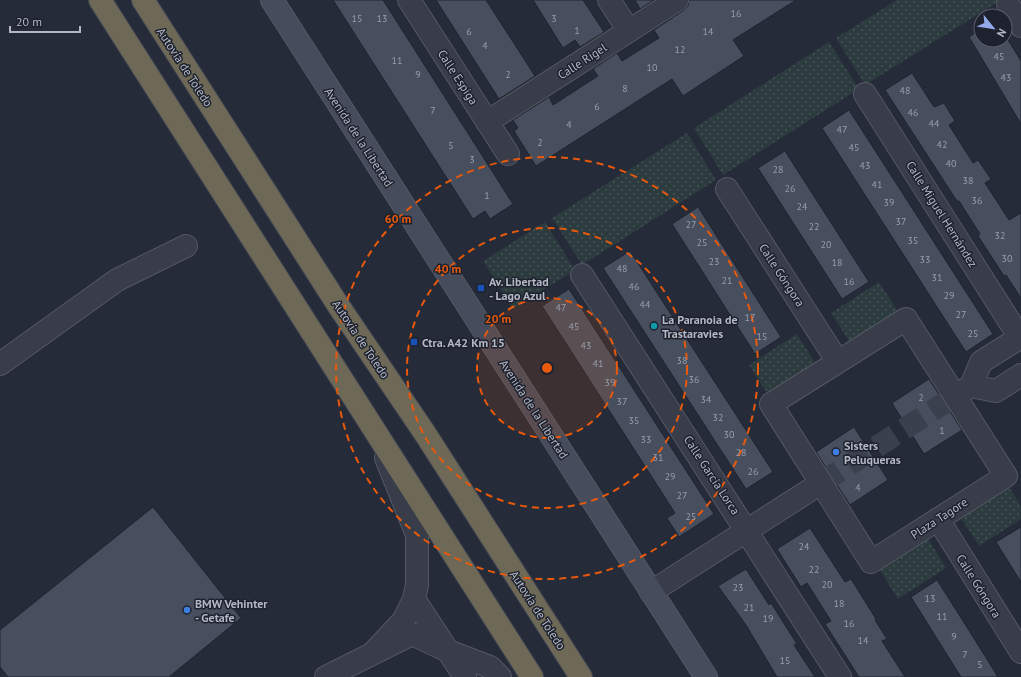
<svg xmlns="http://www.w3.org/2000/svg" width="1021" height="677" font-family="'PT Sans',sans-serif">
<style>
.garden{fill:url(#garden-dots)}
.building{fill:#474e5d;stroke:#202430}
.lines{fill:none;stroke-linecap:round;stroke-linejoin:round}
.street-tunnel{stroke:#3a404d;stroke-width:22;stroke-dasharray:22 11;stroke-linecap:butt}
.street-casing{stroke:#545864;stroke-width:24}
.secondary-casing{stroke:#545864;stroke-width:24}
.highway-casing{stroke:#444854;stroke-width:24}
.street{stroke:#383d49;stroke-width:22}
.secondary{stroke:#474c5c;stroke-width:22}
.highway{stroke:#6e6856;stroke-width:22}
.ring{fill:none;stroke:#e8590c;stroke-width:2;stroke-dasharray:7 5}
.transit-dot{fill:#1a4fb4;stroke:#1e222e;stroke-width:1.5}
.culture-dot{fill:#0f9aa8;stroke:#1e222e;stroke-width:1.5}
.shop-dot{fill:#3f7fe0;stroke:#1e222e;stroke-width:1.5}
.labels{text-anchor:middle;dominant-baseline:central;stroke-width:3;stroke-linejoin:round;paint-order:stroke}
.number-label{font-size:10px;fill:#999eab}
.street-label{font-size:12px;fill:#b4b8c5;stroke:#1e222e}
.poi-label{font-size:12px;font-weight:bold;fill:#b4b8c5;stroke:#1e222e;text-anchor:start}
.centre{fill:#e8590c;stroke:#1e222e;stroke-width:2}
.ring-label{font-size:12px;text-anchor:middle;font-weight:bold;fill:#e8590c;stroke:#1e222e;stroke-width:3;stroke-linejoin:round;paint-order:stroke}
</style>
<defs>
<pattern id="garden-dots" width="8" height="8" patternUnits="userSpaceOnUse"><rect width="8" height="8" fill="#2b3b3e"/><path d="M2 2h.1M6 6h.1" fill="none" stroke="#475558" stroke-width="1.8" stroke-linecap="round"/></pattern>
</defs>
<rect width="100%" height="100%" fill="#252b38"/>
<path class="garden" d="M897,0H1001L865,85L836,38Z
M829,42L859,89L723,175L694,128Z
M687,133L716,180L582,265L552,218Z
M545,222L575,270L513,309L483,261Z
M879,282L901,316L853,347L831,313Z
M797,334L818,368L771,399L749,365Z
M1005,481L1021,506V519L979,546L957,512Z
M925,534L946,568L898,599L876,564Z"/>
<path class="building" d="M333,0H383L513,204L490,219L485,211L473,219Z
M436,0H486L535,76L499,99Z
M533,0H583L604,32L580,47L575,40L563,48Z
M635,0H654L640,9Z
M689,0H796L733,40L744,56L683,96L672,79L536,166L514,131L518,128L513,120L549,97L553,105L570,94L598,76L593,69L617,53L622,61L659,38L654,30L684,10L688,6Z
M981,29V40H1005V35L1021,61V124L969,37Z
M912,73L934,107L944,103L955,121L949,125L973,163L978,160L991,179L985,183L1009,220L1021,213V298L1006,275L1004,276L978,236L980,234L959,201H957L885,90Z
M849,110L993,334L966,352L822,128Z
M785,151L869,282L842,299L758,168Z
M698,207L781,337L755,354L672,224Z
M630,251L773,472L746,489L603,268Z
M569,289L714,514L679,537L667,518L675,513L542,306Z
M929,379L962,430L924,454L892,403Z
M854,427L888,480L850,505L816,452Z
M153,507L241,618L169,677H8L0,667V630Z
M1021,527V582L996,542Z
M810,528L845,582L851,579L876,619L875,620L887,639L882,641L905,677H859L825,624L831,621L807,583L801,587L777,549Z
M746,569L769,605L771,603L797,644L794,645L815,677H777L746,625L718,586Z
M937,580L975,640L998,677H961L911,597Z"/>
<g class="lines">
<path class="street-tunnel" d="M821,483L955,396"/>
<defs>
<path id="street" d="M409,0L508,154
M609,0L629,31
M1008,4L1021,26
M865,94L1015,330L1021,331
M487,122L677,0
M727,189L838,362
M582,275L840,677
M906,319L1006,476L871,562L771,404Z
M0,364L117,280L186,246
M971,386L996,391L1021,375
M955,396L971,386L981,362L1021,337
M938,519L1021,652
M651,592L821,483
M414,599L465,677
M374,652L403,621L414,599L417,585V535L386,458
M326,677L412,634L448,651L490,667L500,677"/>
<path id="secondary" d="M272,0L706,677"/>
<path id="highway" d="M100,0L532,677
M143,0L338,305L426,435L581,677"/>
</defs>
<use href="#street" class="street-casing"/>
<use href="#secondary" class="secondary-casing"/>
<use href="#highway" class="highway-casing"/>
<use href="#street" class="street"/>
<use href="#secondary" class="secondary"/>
<use href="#highway" class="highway"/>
</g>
<circle cx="547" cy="368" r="70" fill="#e8590c" fill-opacity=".12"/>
<g class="ring">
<circle cx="547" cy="368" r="70"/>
<circle cx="547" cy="368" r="140"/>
<circle cx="547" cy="368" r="211"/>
</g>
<g class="transit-dot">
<rect x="477" y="284" width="8" height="8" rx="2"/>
<rect x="410" y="338" width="8" height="8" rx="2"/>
</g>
<circle class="culture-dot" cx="654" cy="326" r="4"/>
<g class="shop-dot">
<circle cx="836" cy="452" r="4"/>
<circle cx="187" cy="610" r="4"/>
</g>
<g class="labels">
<g class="number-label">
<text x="736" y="13">16</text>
<text x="357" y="18">15</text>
<text x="382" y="18">13</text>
<text x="554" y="18">3</text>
<text x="577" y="30">1</text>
<text x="469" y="31">6</text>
<text x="708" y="31">14</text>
<text x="485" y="45">4</text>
<text x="680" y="49">12</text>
<text x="999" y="56">45</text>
<text x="397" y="60">11</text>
<text x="652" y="67">10</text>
<text x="418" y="74">9</text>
<text x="508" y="74">2</text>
<text x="1006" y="77">43</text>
<text x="625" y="88">8</text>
<text x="905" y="90">48</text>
<text x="597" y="106">6</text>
<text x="433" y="110">7</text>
<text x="913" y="112">46</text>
<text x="934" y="123">44</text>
<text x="569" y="124">4</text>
<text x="842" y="129">47</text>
<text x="540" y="142">2</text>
<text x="942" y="144">42</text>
<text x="451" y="145">5</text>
<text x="854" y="147">45</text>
<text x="472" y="159">3</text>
<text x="951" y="163">40</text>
<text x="865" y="165">43</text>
<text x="778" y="169">28</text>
<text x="968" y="180">38</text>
<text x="877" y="184">41</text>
<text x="790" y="188">26</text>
<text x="487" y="195">1</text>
<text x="977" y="200">36</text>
<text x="889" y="202">39</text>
<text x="802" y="206">24</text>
<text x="901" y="221">37</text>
<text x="691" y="224">27</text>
<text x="814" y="226">22</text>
<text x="1000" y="235">32</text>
<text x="913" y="240">35</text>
<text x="702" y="242">25</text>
<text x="826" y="244">20</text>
<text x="1007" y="258">30</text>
<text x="925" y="259">33</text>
<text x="714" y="261">23</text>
<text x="837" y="262">18</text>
<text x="622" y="268">48</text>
<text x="937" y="277">31</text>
<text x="727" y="280">21</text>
<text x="849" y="281">16</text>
<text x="634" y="286">46</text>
<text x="949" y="295">29</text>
<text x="645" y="304">44</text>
<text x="561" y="307">47</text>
<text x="961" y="314">27</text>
<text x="750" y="317">17</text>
<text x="574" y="326">45</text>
<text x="973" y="333">25</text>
<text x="762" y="336">15</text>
<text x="586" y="345">43</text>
<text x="682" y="360">38</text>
<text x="598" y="363">41</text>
<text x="694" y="379">36</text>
<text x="610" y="382">39</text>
<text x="921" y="397">2</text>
<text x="706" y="399">34</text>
<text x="622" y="401">37</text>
<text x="718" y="417">32</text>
<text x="634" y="420">35</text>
<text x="942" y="430">1</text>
<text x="729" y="434">30</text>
<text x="646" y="439">33</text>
<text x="741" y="452">28</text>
<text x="658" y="457">31</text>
<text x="753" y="471">26</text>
<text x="670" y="476">29</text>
<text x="858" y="487">4</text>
<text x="682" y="495">27</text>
<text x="691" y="516">25</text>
<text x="804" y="546">24</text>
<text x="814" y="569">22</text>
<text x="827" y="584">20</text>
<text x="738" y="587">23</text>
<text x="930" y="598">13</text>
<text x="839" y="603">18</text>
<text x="749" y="607">21</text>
<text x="942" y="616">11</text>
<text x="768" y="618">19</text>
<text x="849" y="623">16</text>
<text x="954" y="636">9</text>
<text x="863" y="640">14</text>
<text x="965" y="654">7</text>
<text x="785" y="660">15</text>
<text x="980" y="664">5</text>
</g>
<g class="street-label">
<text transform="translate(582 61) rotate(-33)">Calle Rigel</text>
<text transform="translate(185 67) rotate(57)">Autovía de Toledo</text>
<text transform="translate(458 77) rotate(57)">Calle Espiga</text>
<text transform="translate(359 137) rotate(57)">Avenida de la Libertad</text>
<text transform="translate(942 214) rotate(58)">Calle Miguel Hernández</text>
<text transform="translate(782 275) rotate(57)">Calle Góngora</text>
<text transform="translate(361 339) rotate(56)">Autovía de Toledo</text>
<text transform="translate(534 409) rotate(57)">Avenida de la Libertad</text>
<text transform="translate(712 475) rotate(57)">Calle García Lorca</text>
<text transform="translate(939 518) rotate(-33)">Plaza Tagore</text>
<text transform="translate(979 586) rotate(58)">Calle Góngora</text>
<text transform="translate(538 610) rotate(57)">Autovía de Toledo</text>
</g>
<g class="poi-label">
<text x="489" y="281">Av. Libertad<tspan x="489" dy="14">- Lago Azul</tspan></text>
<text x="662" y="319">La Paranoia de<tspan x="662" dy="14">Trastaravies</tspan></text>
<text x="422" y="342">Ctra. A42 Km 15</text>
<text x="844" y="445">Sisters<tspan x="844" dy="14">Peluqueras</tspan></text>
<text x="195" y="603">BMW Vehinter<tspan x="195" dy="14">- Getafe</tspan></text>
</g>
</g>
<circle cx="547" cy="368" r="6" class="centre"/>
<g class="ring-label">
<text x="398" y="223">60 m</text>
<text x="448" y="273">40 m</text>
<text x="498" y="323">20 m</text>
</g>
<g transform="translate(993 28) rotate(120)"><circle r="19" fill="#1e222e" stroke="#5a5e6a"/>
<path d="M0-3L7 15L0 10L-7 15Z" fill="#92aaeb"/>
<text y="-6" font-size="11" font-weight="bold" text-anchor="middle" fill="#b4b8c5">N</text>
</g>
<path d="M10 26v6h70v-6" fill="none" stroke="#b4b8c5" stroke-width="2"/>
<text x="16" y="26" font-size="12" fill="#b4b8c5" stroke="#1e222e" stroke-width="3" paint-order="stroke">20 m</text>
</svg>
